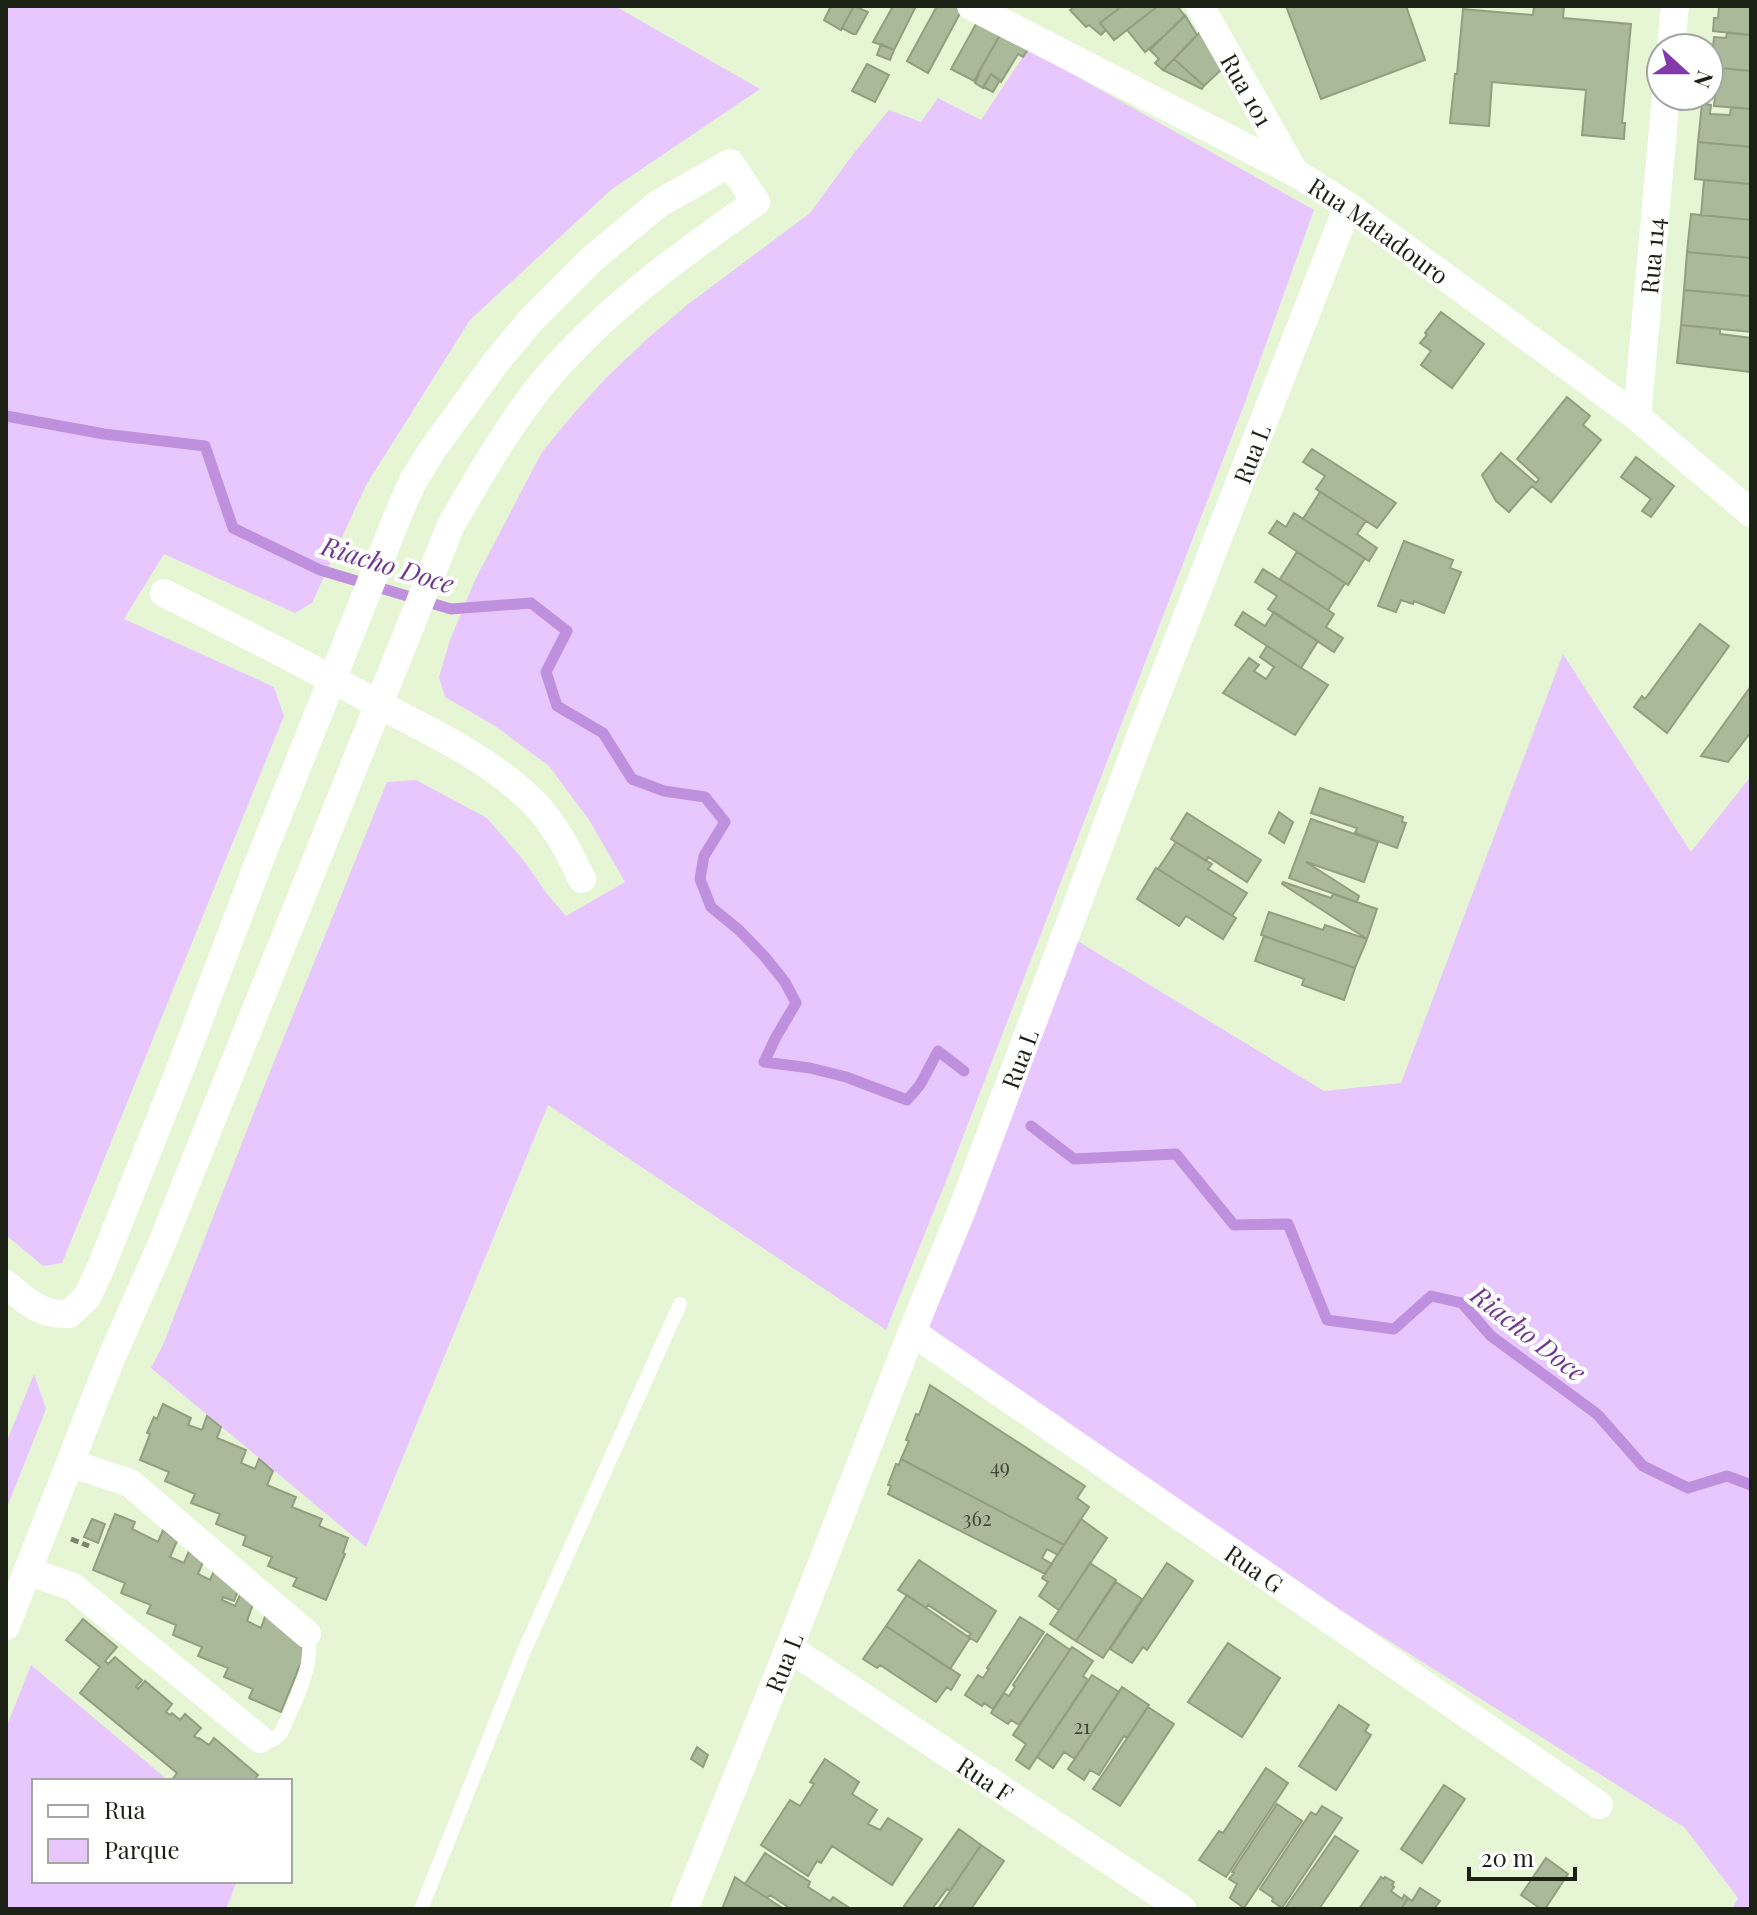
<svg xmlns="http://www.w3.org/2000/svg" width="1757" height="1915" font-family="'Playfair Display',serif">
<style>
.green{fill:#e8c7fe}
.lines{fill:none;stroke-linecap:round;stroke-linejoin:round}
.stream{stroke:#bf90dd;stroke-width:11}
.building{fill:#aab999;stroke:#919f80;stroke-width:2}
.path{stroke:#7a846e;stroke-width:5;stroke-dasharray:8 4;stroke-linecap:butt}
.service{stroke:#fff;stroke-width:14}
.minor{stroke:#fff;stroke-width:28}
.labels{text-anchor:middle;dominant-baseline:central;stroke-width:8;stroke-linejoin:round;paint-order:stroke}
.number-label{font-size:20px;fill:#404736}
.street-label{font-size:24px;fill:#1c2115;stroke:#fff}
.water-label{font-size:26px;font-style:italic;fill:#6f358f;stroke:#fff}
</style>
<rect width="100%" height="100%" fill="#e6f6d4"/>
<path class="green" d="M6,6H615L760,89L612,189L470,320L366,485L312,603L295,613L164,554L124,619L274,687L284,716L62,1263L43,1266L6,1235Z
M1028,49L1314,210L1244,405L946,1181L886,1330L548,1105L366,1547L151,1368L163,1345L263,1089L387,782L416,780L487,818L525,862L547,894L566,916L625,882L589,820L549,766L495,726L445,697L439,677L450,640L475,580L542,452L575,412L606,378L647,339L687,305L810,213L854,153L889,110L921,122L938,98L981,120Z
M1563,654L1691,852L1751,776V1909H1732L1738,1898L1685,1828L918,1343L1071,937L1324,1091L1401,1083Z
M34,1374L46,1409L6,1510V1443Z
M31,1665L169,1781H34V1881H237L226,1909H6V1728Z"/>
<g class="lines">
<path class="stream" d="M6,416L104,434L205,446L233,528L320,570L451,609L531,603L567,631L546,672L557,706L603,733L632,779L664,791L705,797L725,822L704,856L700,879L711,907L739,930L765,957L785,982L796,1003L776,1037L764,1062L810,1068L846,1077L907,1100L920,1085L938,1051L964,1071
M1031,1126L1074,1159L1176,1154L1234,1225L1288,1224L1327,1320L1394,1329L1431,1296L1462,1303L1491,1336L1597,1414L1643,1466L1688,1488L1727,1476L1751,1485"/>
</g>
<path class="building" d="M831,6H854L841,30L824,20Z
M854,6L868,12L856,34H853L842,28Z
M893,6H916L894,50L873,42Z
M937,6H964L928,73L907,61Z
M1075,6H1122L1100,23L1106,30L1101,35L1089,25L1086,27L1070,10Z
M1122,6H1158L1114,40L1100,23Z
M1158,6H1177L1185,16L1164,36L1145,52L1127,30Z
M1286,6H1406L1425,60L1321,99Z
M1534,6H1564L1563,18L1631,24L1622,123H1625L1624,139L1582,135L1586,90L1492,82L1489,126L1450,123L1455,74H1457L1463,9L1533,15Z
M1719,6H1751V35L1713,31L1714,18H1718Z
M981,15L1004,28L974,81L951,69Z
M1185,15L1197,35L1163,70L1155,63L1159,59L1150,50Z
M1004,28L1032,43L1023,57L1018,54L1001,82L991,74L983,88L975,83L979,75L978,73Z
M1201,31L1223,68L1204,86L1174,59Z
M1727,33L1751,35V71L1711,67L1714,37L1726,38Z
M881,44L894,50L890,60L877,55Z
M1174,59L1204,86L1202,89L1163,70Z
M867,64L889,75L875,102L852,91Z
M1718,68L1751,71V109L1714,106Z
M991,74L1000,80L993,92L983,87Z
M1702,104L1711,105L1710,114L1730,115L1731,107L1751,109V147L1698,142Z
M1698,142L1751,147V184L1695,179Z
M1704,180L1751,184V220L1701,215Z
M1691,214L1751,220V258L1687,252Z
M1687,252L1751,258V296L1684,290Z
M1684,290L1751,296V332L1681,325Z
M1441,312L1484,344L1452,388L1421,365L1431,351L1420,343L1427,335L1425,333Z
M1681,325L1720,329V334L1751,338V372L1677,363Z
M1567,397L1590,416L1583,425L1601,440L1551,502L1532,486L1509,512L1496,501L1482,475L1501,453L1536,483L1539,479L1517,459Z
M1312,449L1396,503L1377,528L1316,489L1325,476L1303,462Z
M1636,457L1674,486L1651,517L1642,511L1651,499L1621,477Z
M1320,492L1366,521L1357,534L1377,548L1369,561L1303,519Z
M1294,513L1365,558L1348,585L1269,533L1277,521L1286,527Z
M1404,541L1453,560L1450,568L1461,572L1444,613L1414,601L1413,604L1401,600L1396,612L1378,606Z
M1297,552L1345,583L1328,610L1280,579Z
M1263,569L1334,614L1326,627L1343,638L1334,652L1268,609L1277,596L1255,582Z
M1243,612L1265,626L1274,612L1318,641L1301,668L1235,625Z
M1700,624L1729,646L1667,733L1634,707L1642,696L1645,699Z
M1267,646L1328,685L1295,735L1223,693L1249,658L1259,665L1254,671L1266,679L1274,667L1260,657Z
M1751,686V732L1728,762L1701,756Z
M1320,788L1403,817L1402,822L1406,823L1397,848L1355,833L1357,828L1311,813Z
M1279,812L1293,822L1284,843L1269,833Z
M1187,813L1261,860L1247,882L1208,857L1206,861L1171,839Z
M1311,819L1378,842L1364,882L1306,862L1359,896L1357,902L1289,878Z
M1176,842L1212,864L1208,869L1247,893L1232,916L1158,869Z
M1156,868L1236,918L1223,939L1186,916L1179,926L1137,899Z
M1283,882L1331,898L1333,894L1377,909L1367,939L1282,884Z
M1269,912L1323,930L1325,925L1367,939L1355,968L1261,935Z
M1264,936L1355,968L1344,1000L1302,985L1304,979L1255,961Z
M930,1385L1085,1486L1077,1498L1089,1507L1064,1545L901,1459L909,1441L906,1440L916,1414L919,1415Z
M163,1404L191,1418L188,1425L202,1430L207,1416L221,1427L217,1438L246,1450L241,1463L255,1469L259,1459L273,1471L267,1485L296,1497L292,1507L322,1519L319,1526L348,1538L343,1553L345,1554L326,1600L293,1586L297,1578L268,1566L272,1557L243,1545L246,1536L216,1524L220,1514L191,1503L195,1494L165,1481L169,1472L140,1460L150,1434L147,1433L154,1417L157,1419Z
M901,1459L1064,1545L1058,1555L1047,1549L1042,1558L1052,1564L1045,1574L888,1494L891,1486L888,1485L896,1464L899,1465Z
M115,1514L135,1522L132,1529L158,1542L163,1530L177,1541L170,1557L184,1563L189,1551L203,1562L198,1574L210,1580L214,1571L238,1591L234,1601L223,1597L222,1600L235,1606L241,1593L253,1604L247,1621L261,1628L266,1614L307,1648L281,1712L249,1698L253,1689L224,1677L228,1668L198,1656L202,1647L173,1635L176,1625L147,1613L151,1605L121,1593L125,1583L93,1570Z
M92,1519L105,1524L98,1543L84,1537Z
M1081,1519L1107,1538L1059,1610L1039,1596L1048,1582L1042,1578Z
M919,1560L996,1611L977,1642L968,1637L971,1634L928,1605L926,1608L898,1590Z
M1090,1563L1116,1580L1076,1641L1050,1624Z
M1167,1563L1193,1581L1147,1650L1143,1647L1132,1663L1110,1649Z
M1116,1582L1142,1599L1103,1658L1076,1641Z
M907,1595L970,1638L950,1669L886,1626Z
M1020,1617L1044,1632L993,1709L984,1703L982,1706L965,1695L978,1675L983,1678L989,1669L987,1668Z
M83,1619L117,1647L105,1661L108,1664L115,1657L142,1680L136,1687L138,1689L145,1681L172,1704L166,1712L170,1715L172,1713L180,1720L185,1714L201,1728L194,1736L198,1739L199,1738L209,1745L214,1738L258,1775L253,1781H186L184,1779L182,1781H171L177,1773L80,1693L100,1667L66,1640Z
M886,1626L960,1675L951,1690L947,1687L936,1702L880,1665L877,1668L863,1659Z
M1047,1634L1070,1650L1019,1725L1011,1720L1008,1724L991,1713L1004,1693L1009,1696L1015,1687L1013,1685Z
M1228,1643L1280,1678L1242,1737L1188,1702Z
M1072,1647L1093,1661L1083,1676L1088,1680L1029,1769L1016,1760L1026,1744L1013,1735Z
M1092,1675L1119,1692L1075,1759L1064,1752L1053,1768L1037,1757Z
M1122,1687L1149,1705L1127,1738L1124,1736L1099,1775L1090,1770L1084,1780L1068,1769Z
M1339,1705L1369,1725L1365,1731L1371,1735L1336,1790L1299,1766Z
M1148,1707L1174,1724L1120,1806L1093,1789Z
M697,1747L708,1755L703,1767L691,1759Z
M825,1759L859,1782L852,1794L877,1810L868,1824L880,1830L888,1818L922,1839L892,1885L832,1846L821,1863L817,1861L808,1876L761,1845L790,1800L800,1806L814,1784L810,1782Z
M1266,1768L1288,1783L1226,1877L1199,1860L1219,1831L1223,1833Z
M1444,1785L1465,1799L1422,1863L1401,1849Z
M1277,1804L1302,1821L1244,1908L1230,1898L1237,1884L1229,1879L1234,1873L1232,1872Z
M1322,1806L1342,1818L1282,1908L1272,1901L1273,1898L1260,1889L1311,1812L1316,1815Z
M959,1829L981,1845L950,1891L947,1889L932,1909H908L904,1906Z
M1335,1836L1358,1851L1319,1909H1289L1286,1907Z
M981,1845L1004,1861L971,1909H938Z
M765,1853L810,1882L808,1887L830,1901L833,1897L851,1909H791L770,1895L767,1898L745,1884Z
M1546,1858L1568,1874L1545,1909H1541L1521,1895Z
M735,1877L745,1884L784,1909H722Z
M1381,1877L1384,1879L1385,1877L1394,1882L1392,1885L1394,1887L1391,1891L1402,1899L1404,1895L1408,1898L1401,1909H1359Z
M1420,1888L1440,1901L1434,1909H1401L1408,1898L1412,1901Z"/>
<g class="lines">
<path class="path" d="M71,1539L89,1546"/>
<path class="service" d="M260,1739C269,1744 274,1740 281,1733C292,1707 317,1662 307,1634
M421,1909L524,1651L680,1304"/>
<g class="minor">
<path id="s1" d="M971,6L1296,173L1348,206L1637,417L1751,513"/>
<path id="s2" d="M1200,6L1295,173"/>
<path d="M1671,48L1675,6"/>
<path id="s3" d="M1637,417L1666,96"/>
<path d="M164,593C236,629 308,666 380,705C433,733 490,759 533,802C555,824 569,852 582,879"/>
<path d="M6,1284C28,1302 39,1315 69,1314L87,1297L101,1267L179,1072L257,867L398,515L413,481L433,449L496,362L531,320L592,259L658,204L730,163L756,202C679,256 601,312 541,385C506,429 479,477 451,525L160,1248L110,1361L6,1626"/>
<path id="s4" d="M912,1332L1599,1805"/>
<path d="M70,1463L130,1483L307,1634"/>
<path d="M27,1571L73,1587L260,1739"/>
<path id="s5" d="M789,1648L1182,1909"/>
<path id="s6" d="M684,1909L789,1648L912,1332L962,1210L1142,732L1348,206"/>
</g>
</g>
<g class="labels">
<g class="number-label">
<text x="1000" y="1465">49</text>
<text x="977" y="1517">362</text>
<text x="1082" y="1725">21</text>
</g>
<g class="street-label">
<text stroke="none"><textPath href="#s2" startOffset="96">Rua 101</textPath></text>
<text stroke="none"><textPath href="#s1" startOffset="466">Rua Matadouro</textPath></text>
<text stroke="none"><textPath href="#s3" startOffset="162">Rua 114</textPath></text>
<text stroke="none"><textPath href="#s6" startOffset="1562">Rua L</textPath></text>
<text stroke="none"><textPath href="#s6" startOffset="914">Rua L</textPath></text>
<text stroke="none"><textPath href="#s4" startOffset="416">Rua G</textPath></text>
<text stroke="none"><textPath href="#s6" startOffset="266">Rua L</textPath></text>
<text stroke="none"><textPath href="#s5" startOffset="236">Rua F</textPath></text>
</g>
<g class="water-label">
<text transform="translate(388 564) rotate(17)">Riacho Doce</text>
<text transform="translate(1529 1333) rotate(38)">Riacho Doce</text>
</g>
</g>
<rect width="1757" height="1915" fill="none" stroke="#1c2115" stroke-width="16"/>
<rect x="32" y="1779" width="260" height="104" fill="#ffffff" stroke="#a4a6a1" stroke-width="2"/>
<rect x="48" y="1805" width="40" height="12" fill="#ffffff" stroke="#a4a6a1" stroke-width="2"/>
<text x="104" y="1819" font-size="24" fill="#1c2115">Rua</text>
<rect x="48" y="1839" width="40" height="24" fill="#e8c7fe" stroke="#a4a6a1" stroke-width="2"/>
<text x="104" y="1859" font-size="24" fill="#1c2115">Parque</text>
<g transform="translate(1685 72) rotate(111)"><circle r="38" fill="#ffffff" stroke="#a4a6a1" stroke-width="2"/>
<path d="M0-6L14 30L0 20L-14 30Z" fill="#8439ab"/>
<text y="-12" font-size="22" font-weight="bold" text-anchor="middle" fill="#1c2115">N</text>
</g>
<path d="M1469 1867v12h106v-12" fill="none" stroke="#1c2115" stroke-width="4"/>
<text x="1481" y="1867" font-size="24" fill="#1c2115" stroke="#ffffff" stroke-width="6" paint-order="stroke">20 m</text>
</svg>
